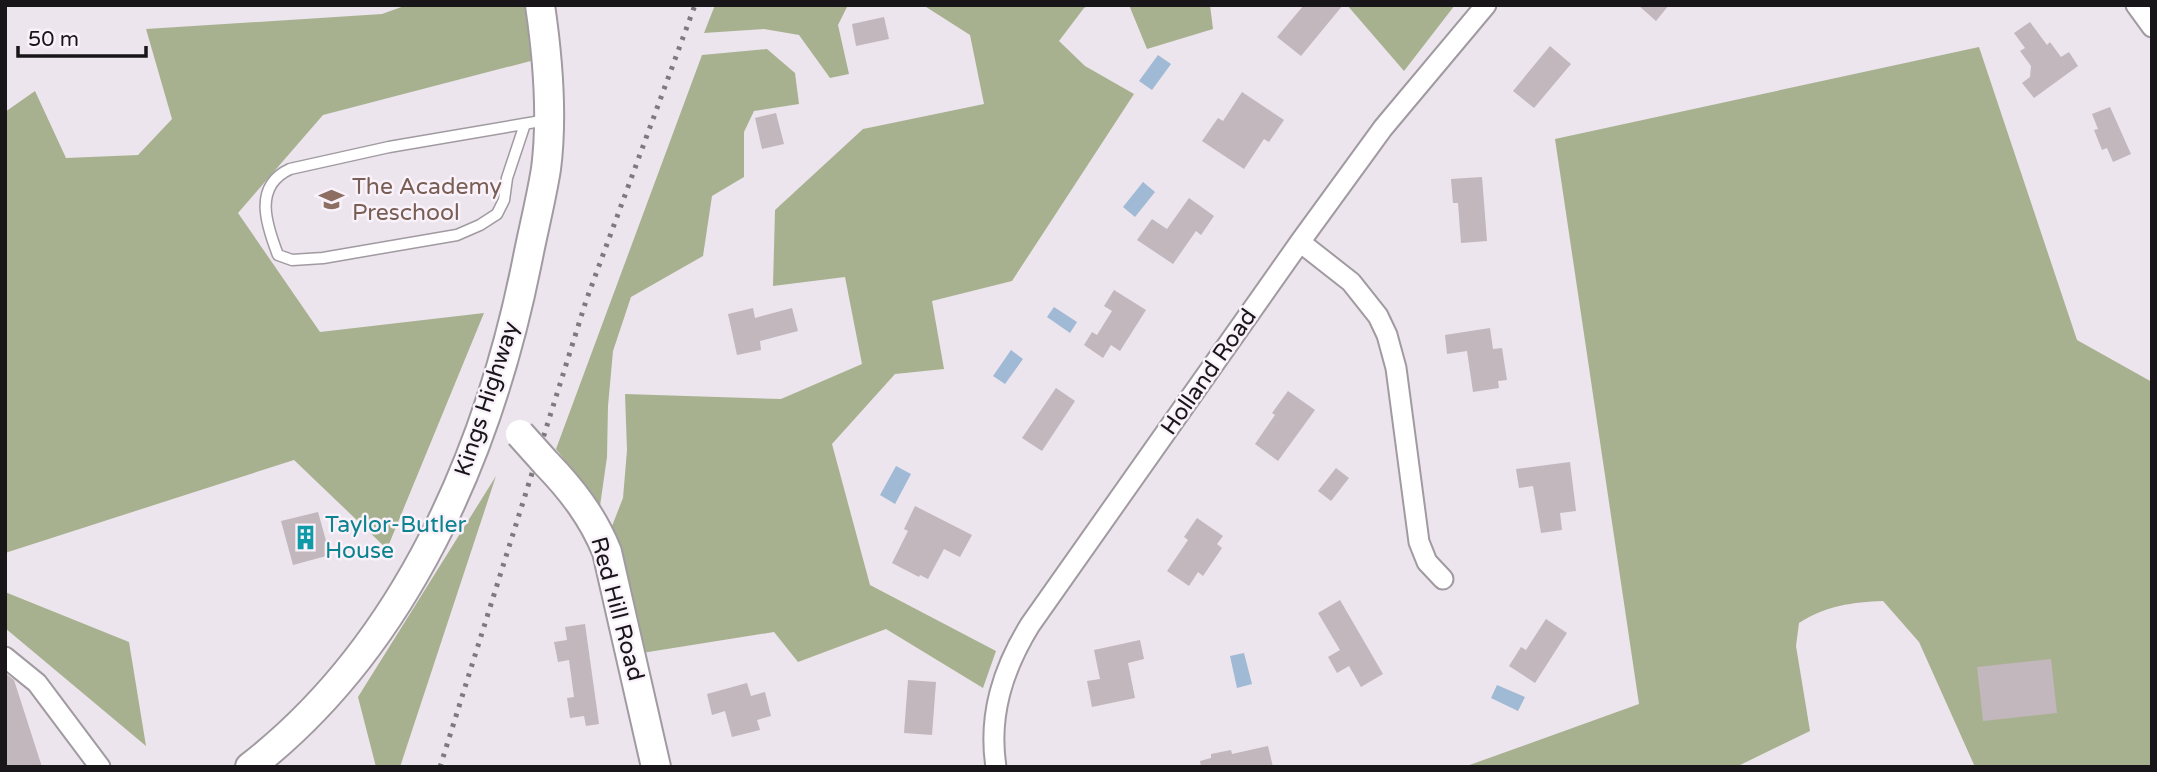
<svg xmlns="http://www.w3.org/2000/svg" width="2157" height="772" font-family="'Varela Round',sans-serif">
<style>
.forest{fill:#a8b18f}
.water{fill:#a0b9d4}
.building{fill:#c1b7bc}
.lines{fill:none;stroke-linecap:round;stroke-linejoin:round}
.lane-casing{stroke:#a19aa1;stroke-width:13}
.street-casing{stroke:#a19aa1;stroke-width:23}
.secondary-casing{stroke:#a19aa1;stroke-width:32}
.lane{stroke:#fff;stroke-width:10}
.street{stroke:#fff;stroke-width:19}
.secondary{stroke:#fff;stroke-width:28}
.rail{stroke:#7d797d;stroke-width:5;stroke-dasharray:3.5 7;stroke-linecap:butt}
.secondary-bridge-casing{stroke:#a19aa1;stroke-width:32;stroke-linecap:butt}
.secondary-bridge{stroke:#fff;stroke-width:28}
.labels{text-anchor:middle;dominant-baseline:central;stroke-width:5;stroke-linejoin:round;paint-order:stroke}
.education-label{font-size:23px;fill:#785e54;stroke:#faf2fa;text-anchor:start}
.street-label{font-size:23px;fill:#181618;stroke:#faf2fa}
.culture-label{font-size:23px;fill:#0d838f;stroke:#faf2fa;text-anchor:start}
</style>
<rect width="100%" height="100%" fill="#ece5ed"/>
<path class="forest" d="M407,5H538L546,57L323,115L238,213L320,332L484,313L387,549L294,460L5,553V112L35,91L66,158L138,155L172,119L146,29L382,14Z
M715,5H848L838,25L849,74L830,78L799,35L764,29L704,33Z
M923,5H1090L1084,8L1059,41L1085,66L1134,94L1012,281L932,301L944,369L895,374L832,444L870,585L996,651L983,688L886,629L798,662L774,632L642,653L612,526L623,498L627,450L625,394L781,399L862,364L845,277L773,286L775,210L863,129L984,104L970,35Z
M1129,5H1210L1213,29L1147,49Z
M1347,5H1455L1404,71Z
M1979,47L2077,340L2152,382V767H1975L1919,642L1883,601C1853,602 1825,606 1799,623L1796,646L1810,731L1736,767H1464L1639,704L1555,139Z
M767,49L795,73L799,104L754,111L744,132V177L712,196L703,256L631,297L613,351L608,406L607,457L600,506L556,449L702,55Z
M496,476L400,767H376L358,697Z
M5,592L129,642L146,746L5,628Z"/>
<path class="water" d="M1158,55L1171,64L1152,90L1139,81Z
M1143,182L1155,192L1135,217L1123,207Z
M1054,307L1077,322L1070,333L1047,317Z
M1011,350L1023,359L1005,384L993,376Z
M896,466L911,474L895,504L880,495Z
M1244,653L1252,684L1237,688L1230,656Z
M1497,685L1525,697L1518,711L1491,698Z"/>
<path class="building" d="M1304,5H1343L1301,56L1277,37Z
M1638,5H1669L1656,21Z
M884,17L889,39L856,46L852,24Z
M2030,22L2047,45L2050,42L2061,57L2069,52L2078,66L2034,98L2022,83L2030,77L2031,66L2020,51L2025,48L2014,33Z
M1550,46L1571,64L1534,108L1513,91Z
M1242,92L1284,120L1269,142L1264,139L1244,169L1202,141L1218,118L1223,121Z
M2110,107L2131,154L2113,162L2107,148L2102,150L2094,130L2098,129L2092,114Z
M776,113L784,144L762,149L755,118Z
M1482,177L1487,241L1461,243L1458,203H1453L1451,179Z
M1189,198L1214,216L1201,235L1196,231L1173,264L1137,240L1152,219L1167,229Z
M1114,290L1146,310L1120,351L1111,345L1103,358L1084,345L1092,332L1097,335L1112,311L1104,306Z
M753,308L755,318L792,308L798,331L760,341L761,350L737,355L728,314Z
M1490,328L1493,349L1502,348L1507,380L1498,381L1499,388L1473,392L1467,351L1447,354L1445,335Z
M1056,388L1075,401L1042,451L1022,438Z
M1288,391L1315,410L1278,461L1255,444L1275,415L1272,413Z
M1570,462L1576,511L1560,513L1562,530L1541,533L1533,486L1519,488L1516,469Z
M1336,468L1349,478L1331,501L1318,491Z
M915,506L972,535L960,557L944,549L928,579L920,575L919,577L892,563L908,531L904,529Z
M318,512L330,555L293,565L281,521Z
M1197,518L1223,536L1217,544L1222,548L1203,576L1198,572L1189,586L1167,571L1188,540L1184,537Z
M1340,600L1383,674L1361,687L1349,666L1337,673L1328,657L1340,650L1318,613Z
M1546,619L1567,633L1535,683L1509,666L1521,647L1526,650Z
M585,624L599,724L586,726L584,716L570,718L567,698L574,697L569,660L558,662L554,642L567,640L565,627Z
M1140,640L1144,659L1128,663L1135,698L1092,707L1087,681L1100,679L1094,650Z
M2051,659L2057,713L1983,721L1977,667Z
M5,673L14,680L42,767H5Z
M908,680L936,682L932,735L904,733Z
M747,683L751,696L765,692L771,716L757,720L760,730L732,737L725,711L712,715L707,694Z
M1268,746L1273,767H1201L1200,761L1211,758V754L1231,750L1232,754Z"/>
<g class="lines">
<defs>
<path id="lane" d="M525,124L507,178L504,200L497,214L480,225L457,235L323,258L292,260L278,255C266,224 253,186 290,169L389,147L547,120"/>
<path id="street" d="M2136,5L2152,27
M1300,242L1351,282L1378,316L1387,335L1396,368L1419,542L1427,562L1443,579
M5,657L37,683L100,767
M996,767C988,715 1003,669 1030,625L1300,242L1383,128L1486,5"/>
<path id="secondary" d="M546,463C572,490 593,517 607,552L656,767
M250,767C406,646 489,451 527,262C533,231 541,200 546,169C553,115 548,59 540,5"/>
</defs>
<use href="#lane" class="lane-casing"/>
<use href="#street" class="street-casing"/>
<use href="#secondary" class="secondary-casing"/>
<use href="#lane" class="lane"/>
<use href="#street" class="street"/>
<use href="#secondary" class="secondary"/>
<path class="rail" d="M440,767L586,301L695,5"/>
<defs>
<path id="secondary-bridge" d="M520,434L546,463"/>
</defs>
<use href="#secondary-bridge" class="secondary-bridge-casing"/>
<use href="#secondary-bridge" class="secondary-bridge"/>
</g>
<defs>
<symbol id="school-bare" viewBox="-9 -9 18 18"><path d="M0-5L7-2L0 1L-7-2ZM-4 1L0 2.5L4 1V4Q0 6-4 4Z" fill="#8d6e63" stroke="#faf2fa" stroke-width="2.5" paint-order="stroke"/></symbol>
<symbol id="building-bare" viewBox="-9 -9 18 18"><path d="M-4-6H4V6H1V3H-1V6H-4ZM-2.5-4.3h1.7v1.8h-1.7ZM.8-4.3h1.7v1.8H.8ZM-2.5-1h1.7V.8h-1.7ZM.8-1h1.7V.8H.8Z" fill="#0f9aa8" stroke="#faf2fa" stroke-width="2.5" paint-order="stroke"/></symbol>
</defs>
<g fill-rule="evenodd">
<use href="#school-bare" x="314" y="182" width="35" height="35"/>
<use href="#building-bare" x="288" y="520" width="35" height="35"/>
</g>
<g class="labels">
<g class="education-label">
<text x="352" y="187">The Academy<tspan x="352" dy="26">Preschool</tspan></text>
</g>
<g class="street-label">
<text transform="translate(1209 372) rotate(-55)">Holland Road</text>
<text transform="translate(487 399) rotate(-72)">Kings Highway</text>
<text transform="translate(617 609) rotate(75)">Red Hill Road</text>
</g>
<g class="culture-label">
<text x="325" y="525">Taylor-Butler<tspan x="325" dy="26">House</tspan></text>
</g>
</g>
<rect width="2157" height="772" fill="none" stroke="#181618" stroke-width="14"/>
<path d="M18 46v10h128v-10" fill="none" stroke="#181618" stroke-width="3.5"/>
<text x="28" y="46" font-size="21" fill="#181618" stroke="#faf2fa" stroke-width="5" paint-order="stroke">50 m</text>
</svg>
